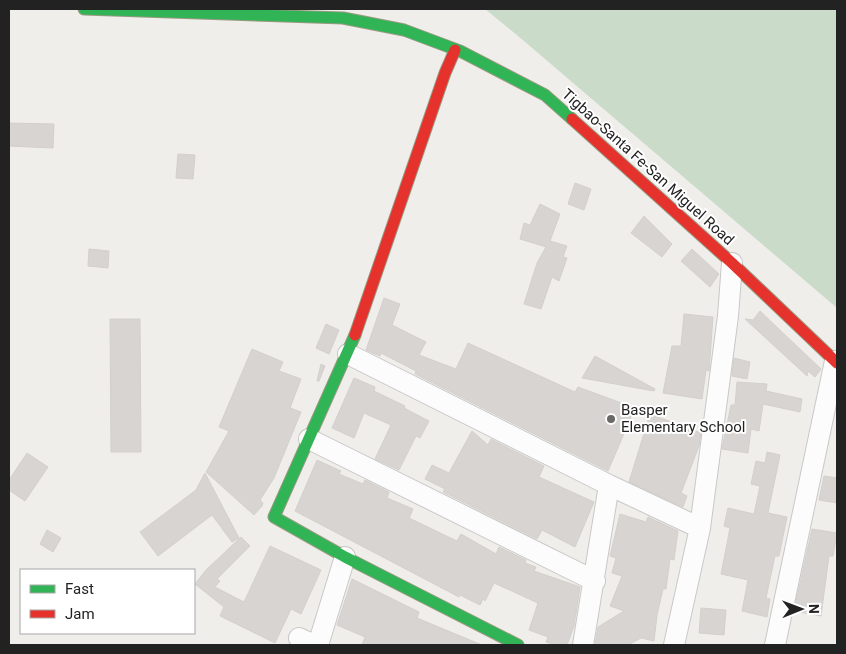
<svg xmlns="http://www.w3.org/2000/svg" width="846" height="654" font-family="Roboto,sans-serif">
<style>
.cemetery{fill:#cadbca}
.building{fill:#d7d4d2;stroke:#d3d0cc}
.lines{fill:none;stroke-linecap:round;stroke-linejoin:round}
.street-casing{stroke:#c9c8c7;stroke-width:22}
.fast-casing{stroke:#999a82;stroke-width:13}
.jam-casing{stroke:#999a82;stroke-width:13}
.street{stroke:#fdfcfc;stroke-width:20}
.fast{stroke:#30b455;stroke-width:11}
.jam{stroke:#e5322d;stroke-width:11}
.poi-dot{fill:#6a6968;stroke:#fff;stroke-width:2}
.labels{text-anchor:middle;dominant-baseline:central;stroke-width:4;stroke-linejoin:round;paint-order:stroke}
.street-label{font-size:15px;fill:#222;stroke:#fff}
.poi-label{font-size:15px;fill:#222;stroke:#fff;text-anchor:start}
</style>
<rect width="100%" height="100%" fill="#f0eeeb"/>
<path class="cemetery" d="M485,9H837V308L518,36Z"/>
<path class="building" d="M9,123L54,124L53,148L9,146Z
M178,154L195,155L193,179L176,178Z
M575,183L591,189L584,210L568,204Z
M540,204L560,214L550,241L567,246L563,257L567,258L559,281L552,277L541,309L524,304L537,263L546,247L520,239L524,223L530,225Z
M644,216L672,244L662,257L631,233Z
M89,249L109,251L108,268L88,266Z
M692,249L719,274L710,287L681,261Z
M384,298L400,304L392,325L426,342L419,355L456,369L468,343L575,392L578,387L635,408L608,471L415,374L416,371L381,353L380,356L366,350Z
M760,311L821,369L815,377L808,371L807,376L745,319L753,320Z
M684,314L713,317L709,371L706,370L702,399L663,393L672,346H681Z
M110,319H140L141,452H111Z
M326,324L339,330L329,354L316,348Z
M252,349L283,362L279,371L301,379L290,408L301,412L274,478L260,500L263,503L262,506L254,515L206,472L229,431L219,427Z
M595,356L655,389L654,391L582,378Z
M734,358L750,362L747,379L732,376Z
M321,364L325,366L319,381H317Z
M354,378L375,387L374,391L405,406L404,408L429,421L420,438L416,436L399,470L375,459L391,425L364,413L354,438L332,428Z
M737,382L767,384L766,391L802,399L800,412L763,404L759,431L751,429L748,453L722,449L731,405H735Z
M650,414L701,433L699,446L681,493L687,496L683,507L629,482Z
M472,431L488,445L491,439L544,466L539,477L594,502L575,547L542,530L537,539L443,492L445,489L425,479L432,465L449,473Z
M767,452L780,455L768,513L787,517L779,556H775L766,598L770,599L767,617L742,611L748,580L721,574L730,528L724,526L728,508L754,514L760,486L751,484L756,461L765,463Z
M27,453L48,467L25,501L9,490V480Z
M317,460L341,471L339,474L363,484L365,480L389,492L387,498L413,509L409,518L457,541L461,534L496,554L499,547L526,560L525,563L536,567L534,571L580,587L574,626L567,645H556L546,642L548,637L529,630L538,603L494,583L485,601L483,599L480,605L460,595L459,597L295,511Z
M205,473L239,538L232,542L212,515L158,556L140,532L196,490Z
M824,476L837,478V503L819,500Z
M620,514L646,522L648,517L678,531L674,560L670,559L666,589H663L657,615L654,641L641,638L628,645H595L598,627L624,611L610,606L622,576L612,573L616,558L610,556Z
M812,529L837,533L833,556H829L821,616L794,611Z
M47,530L61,538L53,552L40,544Z
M241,537L250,546L217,579L220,581L215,587L244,602L270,546L321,570L301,614L291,609L275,643L220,616L224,607L195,584L206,570Z
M352,579L419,612L417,618L482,645H362L365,637L337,625Z
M701,608L726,610L724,635L699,633Z"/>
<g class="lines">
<defs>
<path id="street" d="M348,354L609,485L700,528
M309,439L595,581
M299,638L314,645
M318,645L345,557
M583,645L609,485
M674,645L700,528L728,316L732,263
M775,645L835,361"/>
<path id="fast" d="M84,9L343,18L404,30L460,51L545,95L572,119
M355,335L274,517L345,557L518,645"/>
<path id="jam" d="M572,119L732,263L837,363
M355,335L445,73L455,50"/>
</defs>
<use href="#street" class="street-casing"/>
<use href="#fast" class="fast-casing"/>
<use href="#jam" class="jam-casing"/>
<use href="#street" class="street"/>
<use href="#fast" class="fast"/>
<use href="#jam" class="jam"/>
</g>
<circle class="poi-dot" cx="611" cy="419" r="5"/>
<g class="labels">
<g class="street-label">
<text transform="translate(648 167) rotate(42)">Tigbao-Santa Fe-San Miguel Road</text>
</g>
<g class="poi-label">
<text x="621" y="410">Basper<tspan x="621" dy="17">Elementary School</tspan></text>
</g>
</g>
<rect width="846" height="654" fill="none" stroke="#222222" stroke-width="20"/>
<rect x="20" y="569" width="175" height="65" fill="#ffffff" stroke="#a7a7a7"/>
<rect x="30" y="585" width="25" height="8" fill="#30b455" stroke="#a7a7a7"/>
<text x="65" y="594" font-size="15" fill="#222222">Fast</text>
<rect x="30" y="610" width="25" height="8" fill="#e5322d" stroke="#a7a7a7"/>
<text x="65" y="619" font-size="15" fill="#222222">Jam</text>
<g transform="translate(801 609) rotate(89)" stroke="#ffffff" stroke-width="4" paint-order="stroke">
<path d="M0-4L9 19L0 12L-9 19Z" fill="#222222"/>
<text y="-8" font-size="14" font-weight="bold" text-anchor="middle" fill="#222222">N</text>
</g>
</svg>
